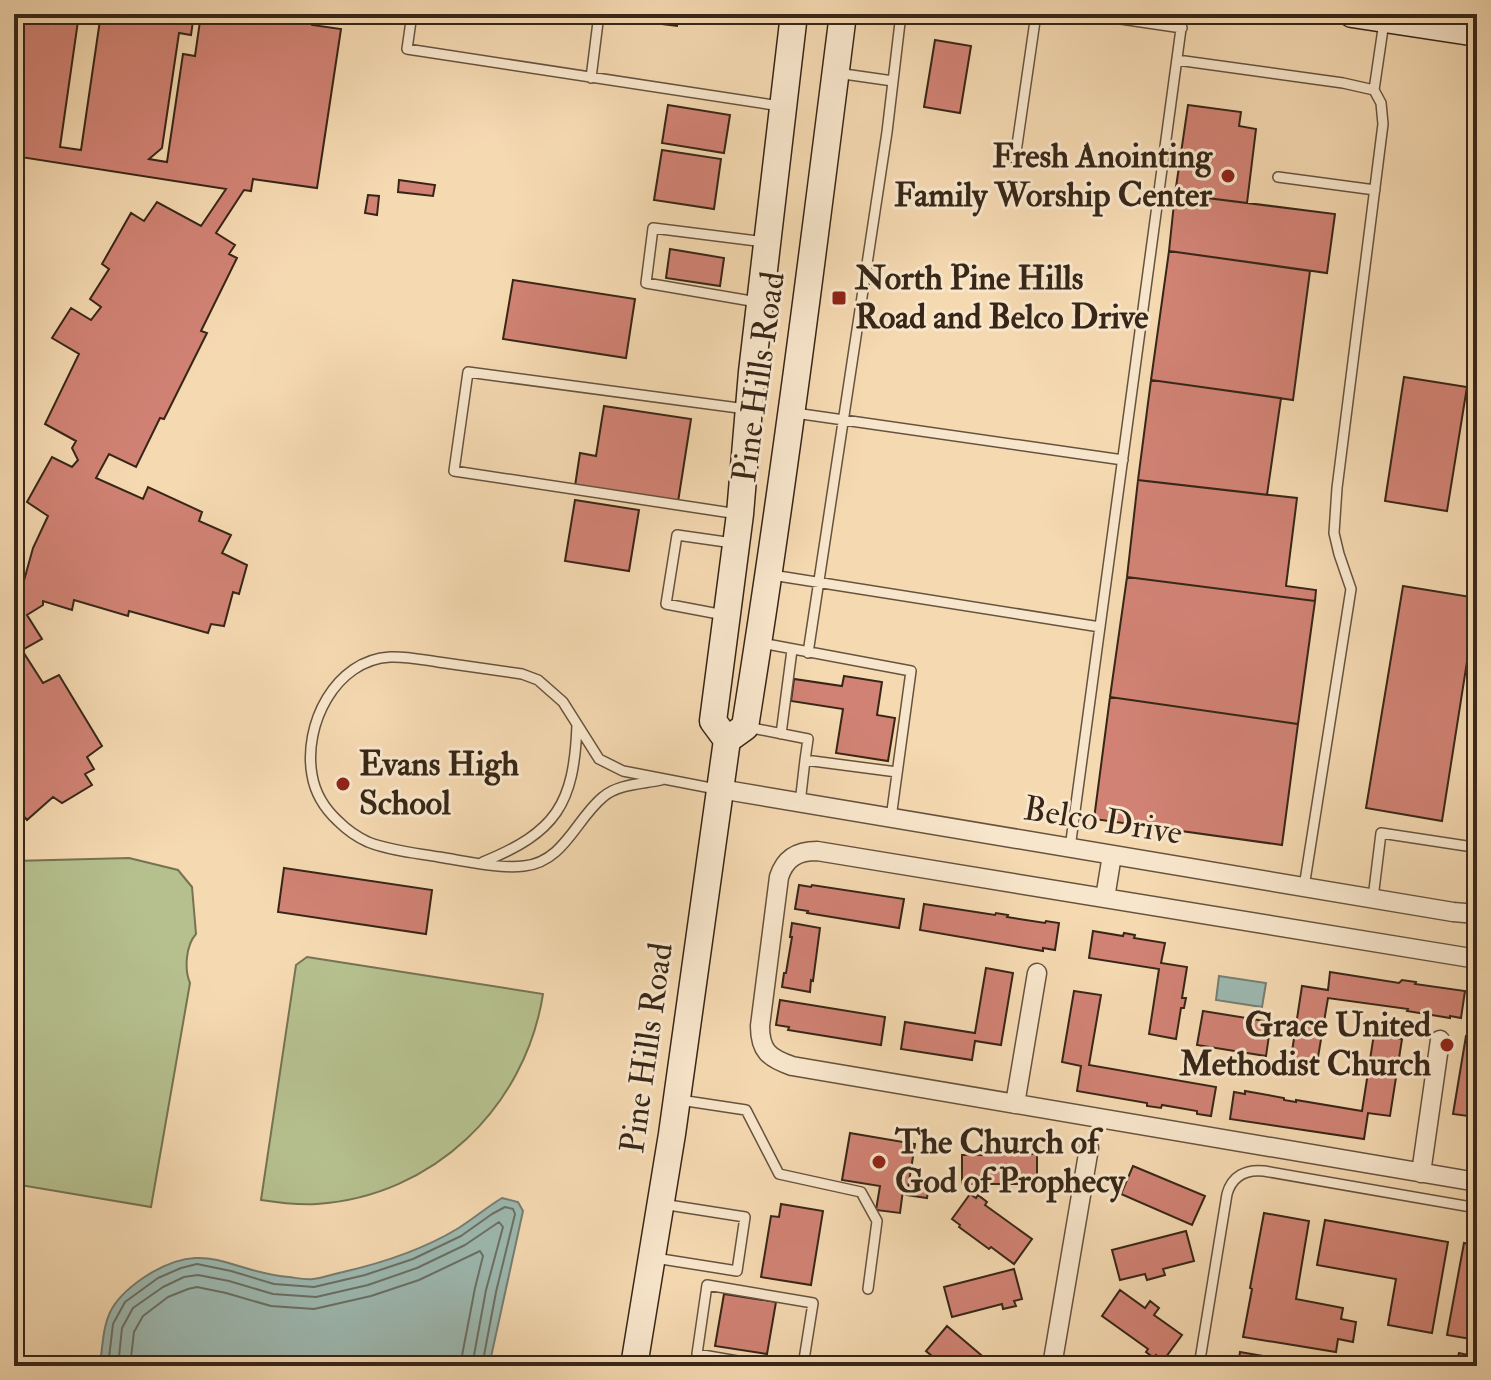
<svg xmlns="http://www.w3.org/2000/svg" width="1491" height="1380" font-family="'IM FELL Double Pica',serif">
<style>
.green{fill:#b6c08f;stroke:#767353;stroke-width:2}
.water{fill:#9db9b1;stroke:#747e73;stroke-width:2}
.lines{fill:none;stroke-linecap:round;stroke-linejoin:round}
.shore{stroke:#6a7064;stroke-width:2}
.building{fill:#d18274;stroke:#372617;stroke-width:2}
.service-casing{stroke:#66533e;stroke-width:12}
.minor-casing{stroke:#66533e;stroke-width:21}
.secondary-casing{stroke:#372617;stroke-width:29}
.service{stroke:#f8e6cc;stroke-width:9}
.minor{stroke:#f8e6cc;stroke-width:18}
.secondary{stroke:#f8e6cc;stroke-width:26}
.poi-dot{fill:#8f2418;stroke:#f8e6cc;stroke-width:3}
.labels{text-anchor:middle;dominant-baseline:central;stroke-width:6;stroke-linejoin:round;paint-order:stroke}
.poi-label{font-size:34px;font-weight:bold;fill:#372617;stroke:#f8e6cc;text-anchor:start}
.street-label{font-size:34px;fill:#372617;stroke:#f8e6cc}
</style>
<rect width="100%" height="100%" fill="#f5d9b1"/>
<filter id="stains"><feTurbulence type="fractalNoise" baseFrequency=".0025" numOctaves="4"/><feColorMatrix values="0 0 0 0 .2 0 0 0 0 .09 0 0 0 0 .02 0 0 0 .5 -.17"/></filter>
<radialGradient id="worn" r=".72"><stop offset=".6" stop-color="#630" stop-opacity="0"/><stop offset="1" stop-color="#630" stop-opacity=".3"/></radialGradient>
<path class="green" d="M129,858L178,870L192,887L196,934C186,945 184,969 190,983L151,1207L14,1184V861Z
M307,957L543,994C525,1108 433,1196 317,1204C298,1205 280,1203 261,1200L296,965Z"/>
<path class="water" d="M1219,976L1266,983L1262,1007L1216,1000Z
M502,1198L518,1202L523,1211L489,1366H100C105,1321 104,1305 143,1278C206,1236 227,1272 289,1277C297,1278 305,1280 313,1279C323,1278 333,1274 343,1272C382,1263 422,1250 457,1229C473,1219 487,1207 502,1198Z"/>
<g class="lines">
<path class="shore" d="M108,1366L113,1324L125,1302L158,1278L181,1268L197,1264L231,1271L274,1284L314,1287L365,1275L413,1259L461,1236L492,1214L505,1207L513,1209L515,1214L496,1292L482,1366
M118,1366L122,1328L133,1308L163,1287L184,1277L198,1275L229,1281L273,1294L316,1297L368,1285L417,1268L465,1245L499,1222L503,1227L486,1290L472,1366
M130,1366L134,1332L143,1316L168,1297L188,1289L197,1287L226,1293L271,1306L314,1309L371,1296L419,1280L480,1251L483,1256L475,1288L460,1366"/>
</g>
<path class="building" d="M14,14H79L60,147L81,150L100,20L89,18V14H194L191,35L179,33L162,148L149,159L167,162L183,54L195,56L201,14L248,15V14H313L312,25L341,29L317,188L253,179L251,191L244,190L216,233L235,245L229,254L237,258L201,331L207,333L164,419L160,418L136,467L109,454L96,478L143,499L148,487L202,512L199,521L231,535L222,553L247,565L239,594L233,592L224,626L211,624L208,633L129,611L128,616L74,600L72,610L43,601V605L27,615L42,639L22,650L43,683L59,675L102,746L87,757L94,769L85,774L92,785L62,803L53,797L27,820L14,805V589L23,584L33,548L48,516L27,502L52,457L72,467L78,460L72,448L76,441L45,424L79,354L52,338L71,308L91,320L101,307L90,299L109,269L102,264L131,213L144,221L157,202L201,226L226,189L14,156Z
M530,14H579L578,21Z
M629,14H678L677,26L628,20Z
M935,40L971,46L960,113L924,107Z
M668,105L730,115L724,153L662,143Z
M1188,105L1241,112L1239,126L1256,129L1247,203L1175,194Z
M662,150L721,159L714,209L654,200Z
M399,180L435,185L433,196L398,192Z
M1175,194L1335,214L1327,273L1169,251Z
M368,195L379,196L377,215L365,213Z
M670,249L724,258L720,286L666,278Z
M1169,251L1310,271L1293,400L1151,380Z
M513,280L635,299L626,358L503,339Z
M1404,377L1467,387L1447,511L1385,501Z
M1151,380L1281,398L1267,495L1138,480Z
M604,406L691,419L678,502L575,486L580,453L596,456Z
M1138,480L1297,498L1286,586L1316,590L1315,601L1127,577Z
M575,500L639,510L629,571L565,561Z
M1127,577L1315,601L1298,724L1110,697Z
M1403,586L1477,598L1442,821L1366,808Z
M844,676L882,682L877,715L895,718L888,761L836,753L843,709L791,701L794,679L842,686Z
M1110,697L1298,724L1282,845L1094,819Z
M284,868L432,890L426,934L278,912Z
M799,885L811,887L812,885L904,899L899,928L807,913L808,911L795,909Z
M924,904L995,915L996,913L1008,915L1007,917L1045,923L1046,921L1059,923L1055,950L1043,948V951L920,930Z
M792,923L820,928L813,981L811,980L810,992L782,987L784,973H786L792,937H790Z
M1093,931L1123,936L1124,933L1135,935L1134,938L1165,943L1161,963L1187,967L1182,998H1186L1184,1008H1181L1176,1039L1149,1034L1159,969L1089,958Z
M986,968L1013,973L1001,1045L975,1041L972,1060L901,1049L905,1022L975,1033Z
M1330,972L1399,983L1402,980L1416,982L1415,984L1465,991L1461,1018L1450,1016V1018L1407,1011L1408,1009L1328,998L1317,1063L1291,1058L1302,986L1328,990Z
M1074,991L1101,995L1089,1065L1216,1087L1211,1116L1197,1114V1111L1162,1105L1161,1108L1147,1106V1103L1077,1091L1081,1066L1062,1062Z
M780,1000L885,1017L881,1045L788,1030L789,1027L776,1025Z
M1203,1011L1271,1022L1266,1056L1197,1045Z
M1374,1034L1402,1039L1390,1116L1368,1113L1364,1139L1230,1119L1234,1092L1245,1094V1091L1284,1098V1100L1296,1102V1100L1362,1111Z
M1466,1036L1477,1038V1146L1472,1145L1476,1117L1453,1114Z
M850,1133L915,1144L908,1188L928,1191L927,1198L906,1195L907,1191L903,1190L900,1213L876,1210L880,1186L842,1180Z
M982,1145H994V1147H1012V1154H1037V1184H962V1155H982Z
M1133,1166L1205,1196L1192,1225L1121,1194Z
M970,1194L976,1198L978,1195L987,1202L985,1205L1032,1239L1014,1264L991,1247L989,1249L959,1227L960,1225L952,1219Z
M781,1204L823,1211L811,1285L761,1277L771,1216L779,1217Z
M1264,1213L1309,1221L1296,1299L1343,1308L1341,1319L1356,1322L1353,1342L1338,1339L1336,1352L1243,1337L1252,1289L1250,1288Z
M1325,1220L1448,1242L1432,1333L1388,1325L1396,1279L1317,1265Z
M1186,1231L1194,1261L1163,1269L1165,1275L1147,1280L1145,1274L1120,1280L1112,1250Z
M1464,1243L1477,1245V1340L1447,1335Z
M1014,1269L1022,1299L1014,1301L1016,1306L1003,1309L1002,1304L952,1317L944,1287Z
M1120,1290L1145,1308L1150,1301L1159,1308L1154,1315L1182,1335L1163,1361L1156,1355L1154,1358L1146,1352L1148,1349L1102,1316Z
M724,1294L776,1302L767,1354L715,1346Z
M947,1326L994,1366H944L926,1351Z
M1240,1352L1321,1366H1238Z
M1459,1353L1477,1357V1366H1456Z"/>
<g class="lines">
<defs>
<path id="service" d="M412,14L407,49L780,106
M1087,14L1182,28
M1177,60L1343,83L1374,90L1381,103L1383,124L1337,488L1334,533L1339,554L1351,589L1304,887
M837,73L893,81
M591,78L599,14
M1374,90L1384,22
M1015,159L1036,14
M1278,177L1375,190
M1477,243L1474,250L1477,259
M757,302L646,283L653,228L765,242
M795,413L1123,460
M738,514L454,471L468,372L746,409
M772,575L1100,627
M724,615L666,604L677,535L733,543
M761,643L911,671L891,818
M808,653L887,132L901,14
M747,727L808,739L805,760
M781,734L792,650
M661,780C642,784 618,784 603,797C576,819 564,862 524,866C498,869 465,861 439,857C416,853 391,851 368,842C357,837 347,830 338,821C325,809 315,793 312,775C303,725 335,660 390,657C406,656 423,660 438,662C466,666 494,670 522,674L538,680L563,702L599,759L623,771L716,789
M800,803L805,760L897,772
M1070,848L1183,14
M483,862C556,832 574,805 577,725
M1373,898L1381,833L1473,847L1477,822
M680,1100L746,1110L779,1174L861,1192L877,1221L868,1289
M655,1258L737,1271L745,1217L662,1204
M766,1366L697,1354L707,1285L813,1303L803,1366
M1199,1366L1227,1194C1232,1176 1246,1169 1264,1171L1477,1208"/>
<path id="minor" d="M720,789L1453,912L1477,914
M1105,898L1112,855
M1477,959L817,851C797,851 785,858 779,877L760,1026C760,1051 769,1058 792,1066L1477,1182
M1015,1104L1037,973
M1421,1173L1440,1040
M1052,1366L1089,1148"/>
<path id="secondary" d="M1352,14L1477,33
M727,740L745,727C783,490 813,252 843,14
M634,1366L672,1134L727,740L713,721L740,514L752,372L794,14"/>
</defs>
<use href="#service" class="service-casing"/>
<use href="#minor" class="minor-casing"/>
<use href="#secondary" class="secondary-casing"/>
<use href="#service" class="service"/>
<use href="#minor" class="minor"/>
<use href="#secondary" class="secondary"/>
</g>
<g class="poi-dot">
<circle cx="1228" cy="176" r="8"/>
<rect x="831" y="290" width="16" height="16" rx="4"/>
<circle cx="343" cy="784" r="8"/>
<circle cx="1447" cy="1045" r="8"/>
<circle cx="879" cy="1162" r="8"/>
</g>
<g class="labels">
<g class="poi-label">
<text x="1212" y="156" text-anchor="end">Fresh Anointing<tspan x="1212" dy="39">Family Worship Center</tspan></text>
<text x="855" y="278">North Pine Hills<tspan x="855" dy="39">Road and Belco Drive</tspan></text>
<text x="359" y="764">Evans High<tspan x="359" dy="39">School</tspan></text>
<text x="1431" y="1025" text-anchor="end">Grace United<tspan x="1431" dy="39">Methodist Church</tspan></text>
<text x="895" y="1142">The Church of<tspan x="895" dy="39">God of Prophecy</tspan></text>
</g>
<g class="street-label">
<text transform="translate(759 377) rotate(-82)">Pine Hills Road</text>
<text transform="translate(1103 821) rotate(9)">Belco Drive</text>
<text transform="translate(647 1048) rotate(-82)">Pine Hills Road</text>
</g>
</g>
<rect width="1491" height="1380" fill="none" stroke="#f5d9b1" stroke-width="48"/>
<rect x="16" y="16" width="1459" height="1348" fill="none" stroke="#372617" stroke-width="4"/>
<rect x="24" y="24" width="1443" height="1332" fill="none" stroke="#372617" stroke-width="2"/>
<rect width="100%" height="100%" filter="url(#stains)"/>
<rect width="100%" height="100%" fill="url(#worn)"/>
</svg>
